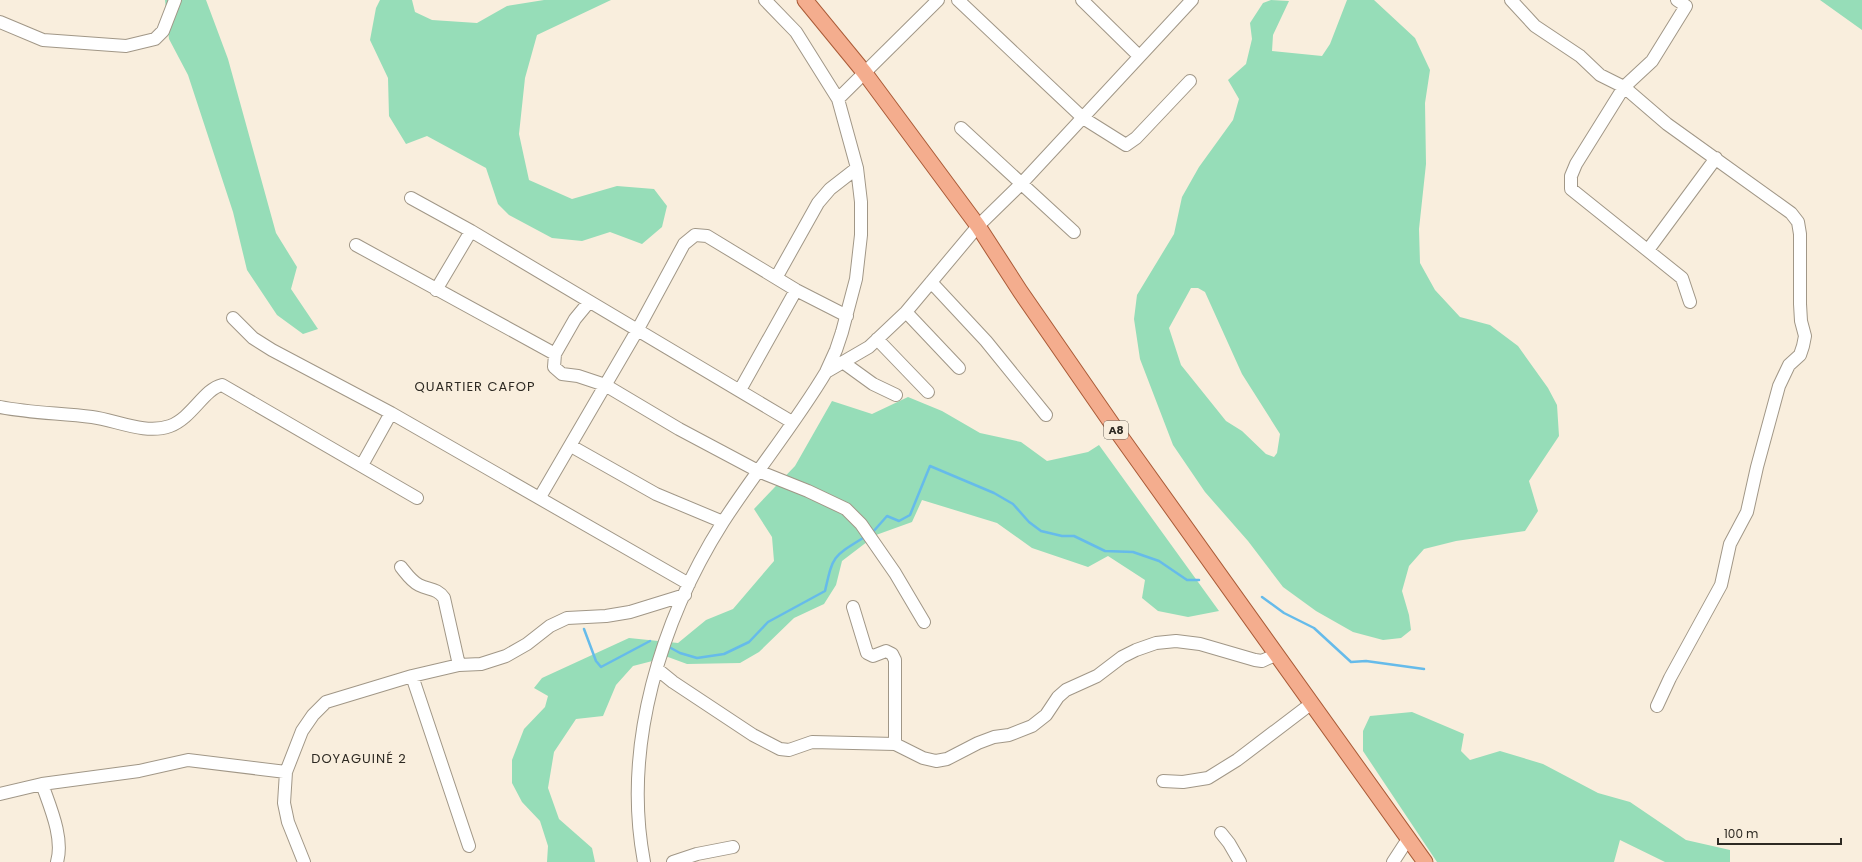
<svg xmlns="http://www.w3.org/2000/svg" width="1862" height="862" font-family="Poppins,sans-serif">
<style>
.green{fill:#96ddb8;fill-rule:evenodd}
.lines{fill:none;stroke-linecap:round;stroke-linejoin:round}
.stream{stroke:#66bbea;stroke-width:2.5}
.minor-casing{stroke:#a19787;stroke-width:14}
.major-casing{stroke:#aa5b37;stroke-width:17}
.minor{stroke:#fff;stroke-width:12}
.major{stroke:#f4ad8e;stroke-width:15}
.labels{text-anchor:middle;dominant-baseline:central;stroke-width:3;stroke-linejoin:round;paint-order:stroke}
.shield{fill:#f9eedd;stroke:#6a645a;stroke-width:1}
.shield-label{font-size:11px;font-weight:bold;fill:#2d2922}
.neighbourhood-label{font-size:13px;letter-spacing:1px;fill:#2d2922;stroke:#f9eedd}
</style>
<rect width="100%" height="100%" fill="#f9eedd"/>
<path class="green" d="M165,0H206L228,59L276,233L297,267L291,289L318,329L303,334L277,315L247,270L233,212L188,75L169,39Z
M380,0H412L415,12L432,20L477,23L507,6L544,0H611L537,35L525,78L519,134L529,180L572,199L617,186L654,189L667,206L662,227L642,244L610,232L582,241L552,238L509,215L498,204L486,168L427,136L406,144L389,116L388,78L370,40L376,8Z
M1271,0L1289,1L1273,35L1272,51L1322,56L1330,44L1347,0H1374L1415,38L1430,70L1425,103L1426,164L1419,229L1420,263L1435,290L1460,317L1490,325L1518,346L1548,388L1557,405L1559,436L1529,481L1538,511L1525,531L1456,541L1424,549L1409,566L1402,591L1409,615L1411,630L1401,638L1383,640L1353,632L1316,611L1283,587L1248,541L1205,492L1173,445L1140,359L1134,319L1137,295L1174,234L1182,197L1199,167L1233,120L1239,99L1228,80L1246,64L1252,39L1250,23L1263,3ZM1191,288H1198L1205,292L1242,374L1280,434L1277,453L1274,457L1266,454L1242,431L1226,421L1181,365L1169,328Z
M1820,0H1862V30Z
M908,397L942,411L980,433L1021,442L1047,461L1088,452L1099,445L1219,611L1188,617L1158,611L1142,598L1145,580L1108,556L1088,567L1032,548L997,523L922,500L912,522L876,535L842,561L836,585L824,604L794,618L759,652L740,663L687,664L668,657L633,666L616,685L603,716L576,719L554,752L548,788L559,819L592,848L595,862H547L548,846L540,821L522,802L512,783V760L524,729L545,707L548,696L534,688L542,678L629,638L678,643L706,620L733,609L774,561L772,537L754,509L795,466L832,401L872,414Z
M1412,712L1464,734L1461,751L1470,760L1500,751L1543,764L1598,793L1630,802L1686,840L1730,850V862H1665L1620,840L1614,862H1437L1363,751V731L1370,716Z"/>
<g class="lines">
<path class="stream" d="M872,533L887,516L899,521L910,515L930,466L994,493L1013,504L1029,522L1041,531L1062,536H1074L1105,551L1133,552L1159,561L1187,580H1199
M1262,597L1284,613L1314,628L1351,662L1366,661L1424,669
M584,629L596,661L601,667L650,641
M669,647L680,653L697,658L724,654L749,642L768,622L825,591C833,556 832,557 863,538"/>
<defs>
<path id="minor" d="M958,0L1083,118L1126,145L1136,138L1190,81
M1082,0L1139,56
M1511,0L1535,26L1580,56L1600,75L1624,87L1667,124L1791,213L1798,222L1800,234V304L1801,321L1805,336L1803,346L1800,355L1789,365L1779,386L1757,467L1747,512L1730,544L1721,585L1670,678L1657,706
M1677,0L1686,6L1652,61L1624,87L1576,164L1571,176V189L1682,278L1690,302
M0,22L43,40L126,46L155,39L163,31L175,0
M838,99L938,0
M961,128L1074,232
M411,198L471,231L792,422
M356,245L555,354L554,367L562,374L578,376L605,385L679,429L758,471L808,491L846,509L861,524L895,573L924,622
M1648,250L1716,158
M776,278L818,203L830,189L857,168
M931,282L986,341L1046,415
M436,290L471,231
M906,312L959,368
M233,318L253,338L272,350L391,413L689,584
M877,339L928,392
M555,354L575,319L589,302
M844,363L873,384L896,395
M826,372L869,347L906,312L978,226L1022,183L1192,0
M740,390L796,290
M0,407C30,413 61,413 92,417C116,420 145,435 170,426C192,418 204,389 222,385L417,498
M571,446L656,494L723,522
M362,465L391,413
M540,497L638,329L684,244L695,235L707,236L796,290L847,316
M401,567C406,573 411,581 419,585C429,590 437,588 444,598L459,665
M853,607L867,653L873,656L886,651L892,654L895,660V744
M657,669L673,682L753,735L780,749L789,750L812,742L895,744L923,758L936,761L947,759L978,743L994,737L1009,735L1032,726L1046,715L1058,697L1066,690L1097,676L1122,657L1136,650L1156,643L1176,641L1200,644L1255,660L1262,661L1277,654
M412,676L469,846
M1163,781L1183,782L1208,778L1237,760L1312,703
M42,784C50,807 64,838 57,862
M0,794L42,784L139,771L188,760L286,772
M1221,833L1229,843L1240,862
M304,862L288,822L284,803L286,772L302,731L313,715L326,702L412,676L459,665L481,664L506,656L527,644L550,626L567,618L606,616L630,612L685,595
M644,862C622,746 661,620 723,522C756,471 795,424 826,372L836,350L842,332L856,279L861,235V202L857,168L838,99L796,32L765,0
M673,862L697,854L733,847
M1393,862L1408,839"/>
<path id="major" d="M805,0L864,72L978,226L1020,291L1121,437L1425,862"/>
</defs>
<use href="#minor" class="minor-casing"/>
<use href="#major" class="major-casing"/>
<use href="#minor" class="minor"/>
<use href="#major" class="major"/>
</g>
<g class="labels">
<rect class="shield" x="1104" y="421" width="24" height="18" rx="3"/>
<g class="shield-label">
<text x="1116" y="430">A8</text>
</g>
<g class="neighbourhood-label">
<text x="475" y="386">QUARTIER CAFOP</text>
<text x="359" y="758">DOYAGUINÉ 2</text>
</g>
</g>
<path d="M1718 838v6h123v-6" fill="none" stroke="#2d2922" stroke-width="2"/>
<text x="1724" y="838" font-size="12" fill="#2d2922" stroke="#f9eedd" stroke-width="3" paint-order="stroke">100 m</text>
</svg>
